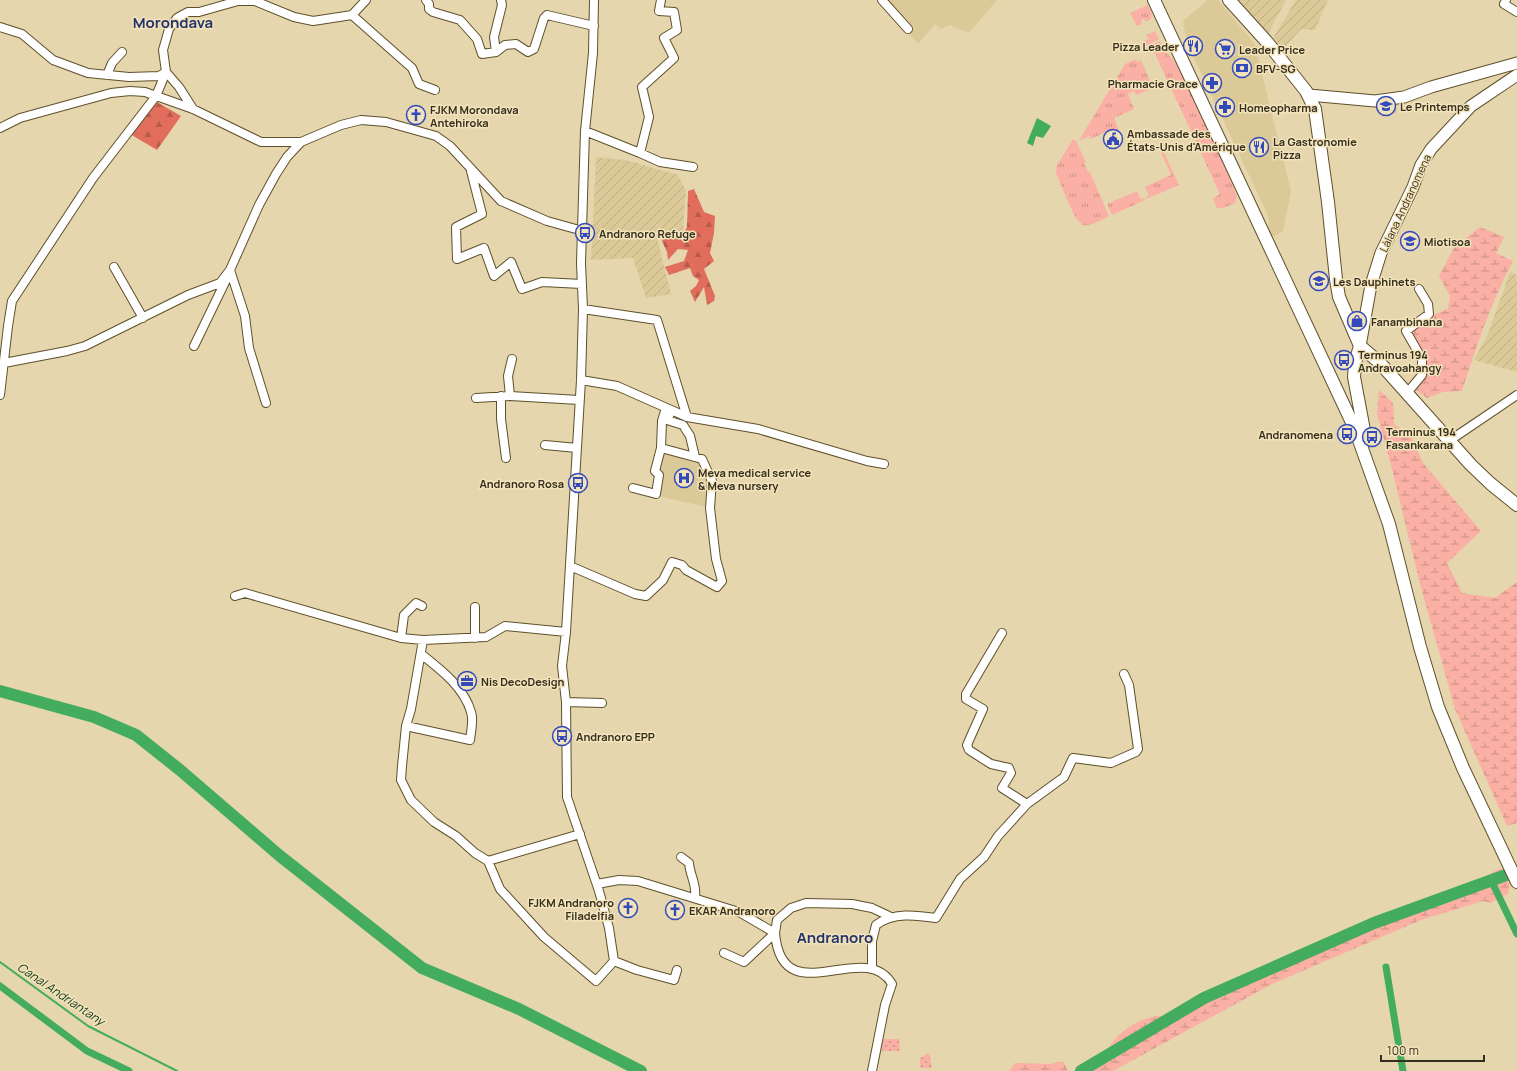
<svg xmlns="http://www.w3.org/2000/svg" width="1517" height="1071" font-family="Manrope,sans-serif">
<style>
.built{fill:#dcc998}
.industrial{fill:url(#industrial-furrows)}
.grass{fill:url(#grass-tufts)}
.forest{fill:url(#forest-firs)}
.wetland{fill:url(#wetland-marsh)}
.park{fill:url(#park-dots)}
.water{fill:#43ac5f}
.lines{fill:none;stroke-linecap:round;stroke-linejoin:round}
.stream{stroke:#43ac5f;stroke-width:2}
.canal{stroke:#43ac5f;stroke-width:7}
.river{stroke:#43ac5f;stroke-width:12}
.street-casing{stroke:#5e502b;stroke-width:10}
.secondary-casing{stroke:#5e502b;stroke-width:13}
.primary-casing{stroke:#5e502b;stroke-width:14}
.street{stroke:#fff;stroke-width:8}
.secondary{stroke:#fff;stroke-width:11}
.primary{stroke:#fff;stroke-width:12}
.labels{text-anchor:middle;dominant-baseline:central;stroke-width:3;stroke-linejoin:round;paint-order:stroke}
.poi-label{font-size:11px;font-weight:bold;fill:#342e1e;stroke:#f3e3ba;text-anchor:start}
.street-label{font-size:11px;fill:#342e1e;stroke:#f3e3ba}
.water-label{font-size:12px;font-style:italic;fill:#0e381a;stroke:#f3e3ba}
.district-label{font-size:15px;font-weight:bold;fill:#24336c;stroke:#f3e3ba}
</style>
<defs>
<pattern id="industrial-furrows" width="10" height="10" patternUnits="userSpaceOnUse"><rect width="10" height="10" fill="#dcc998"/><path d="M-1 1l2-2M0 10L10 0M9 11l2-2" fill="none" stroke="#bdad83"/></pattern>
<pattern id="grass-tufts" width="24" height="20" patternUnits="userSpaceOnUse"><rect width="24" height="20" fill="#fab0a4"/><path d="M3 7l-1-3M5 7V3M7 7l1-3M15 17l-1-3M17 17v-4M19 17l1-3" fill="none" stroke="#cb9085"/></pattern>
<pattern id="forest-firs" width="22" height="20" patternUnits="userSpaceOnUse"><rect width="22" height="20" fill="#e16d5d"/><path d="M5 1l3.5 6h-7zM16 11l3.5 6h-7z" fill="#b75a4c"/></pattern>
<pattern id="wetland-marsh" width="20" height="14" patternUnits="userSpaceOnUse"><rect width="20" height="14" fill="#fab0a4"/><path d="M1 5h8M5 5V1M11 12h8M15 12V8" fill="none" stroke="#cb9085"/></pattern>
<pattern id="park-dots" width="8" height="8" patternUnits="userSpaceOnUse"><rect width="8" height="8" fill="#fab0a4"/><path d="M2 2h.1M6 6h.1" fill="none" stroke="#cb9085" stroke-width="1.8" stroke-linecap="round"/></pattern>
</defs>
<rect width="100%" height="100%" fill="#e6d6ad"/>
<path class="built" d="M879,0H997L969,33L950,25L941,29L935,24L918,44Z
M1208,0H1218L1258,48L1256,50L1291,191L1283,231L1275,236H1270L1269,219L1265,209L1187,43L1183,21Z
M1395,99L1397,113L1378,115L1376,100Z
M1325,274L1327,287L1313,288L1312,275Z
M663,451L692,462L698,461L709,482L707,507L658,496L659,470Z"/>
<path class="industrial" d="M1236,0H1286L1267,36Z
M1296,0H1328L1315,30L1301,29L1281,51L1270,43Z
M596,157L626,160L678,175L686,191L683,233H656L671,294L646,298L633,258L591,260Z
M1510,272L1517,275V372L1474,360L1488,334Z"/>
<path class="grass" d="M1148,5L1152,14L1151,19L1146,22L1144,19L1141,20L1142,24L1137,26L1130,13Z
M1155,31L1159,39L1146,46L1144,41L1149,39L1147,35Z
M1160,41L1166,52L1182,70L1230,178L1237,197L1235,203L1223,208H1217L1213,199L1220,194L1151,45Z
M1136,59L1137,62L1141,60L1153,88L1136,95L1134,91L1128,94L1134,109L1114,118L1120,133L1113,136L1111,130L1090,139L1089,136L1081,140L1080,139L1125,64Z
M1073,139L1076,141L1086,162L1084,163L1088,172H1090L1109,216C1103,219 1091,227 1083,225C1074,222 1061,183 1056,173L1057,165Z
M1162,148L1179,185L1146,199V197L1149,196L1145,187L1171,175L1160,150Z
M1137,191L1141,199L1144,198L1145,200L1112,215L1107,204Z"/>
<path class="forest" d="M155,101L181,116L157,150L130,134Z
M694,189L704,212L715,216L714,233L710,253L714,261L704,269L715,296L714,301L707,305L704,287L695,302L690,291L696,286L699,280L693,276L690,268L669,275L665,267L684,261L688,250L678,249L668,260L667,252L662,241L665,236L683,234L687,227L688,191Z"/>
<path class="wetland" d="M1480,227L1504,237L1496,253L1513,261C1491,302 1476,347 1462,391L1443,392L1427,398L1412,387L1424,374L1407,332L1426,318L1448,309L1450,296L1439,276L1454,248Z
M1379,390L1393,403L1394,424L1412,438L1423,463L1481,531L1447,563L1462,593L1495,598L1517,582V823L1507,826L1455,709L1420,584L1391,465L1377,414Z
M1501,868L1510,884L1508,894L1490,903L1483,901L1421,920L1272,984L1113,1071H1074L1106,1054C1114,1032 1144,1014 1166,1016L1264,969L1484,877Z
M1063,1061L1068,1071H1009L1015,1063L1051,1064Z"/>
<path class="park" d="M882,1039H899L900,1051H882Z
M929,1053L932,1068H920V1058Z"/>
<path class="water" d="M1037,118L1051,126L1043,138L1036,136L1033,146L1027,143Z"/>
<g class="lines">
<path class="stream" d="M0,962L88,1026L177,1071"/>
<path class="canal" d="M1491,880L1517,934
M1386,967L1403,1071
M0,986L87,1051L129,1071"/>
<path class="river" d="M0,691L94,717L136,735L180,770L280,856L422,968L519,1009L641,1071
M1081,1071L1204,998L1374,923L1517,871"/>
<defs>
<path id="street" d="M426,0L429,4V9L433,12L460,20L477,39L482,54L496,52L505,45L516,44L528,52L534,49L544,18L547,15L594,26
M594,0L593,53L585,131L581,263L583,309L581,380L566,632L562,666L566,702L567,797L599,891L609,928L614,961L637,970L674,980L677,970
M661,0L659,11L674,12L677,30L664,38L674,58L642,87L649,117L640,153L660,162L693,167
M882,0L908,29
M1506,0L1504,4L1517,12
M352,15L412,68L419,84L435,90
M0,27L22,34L53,60L88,73L129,77L159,76L166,72
M496,52L494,37L502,5L501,0
M166,72L179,87L193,109
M107,75L112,63L122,52
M0,128L20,118L111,93L130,91L145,92L193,109L261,142H301L341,125L361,120L386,122L436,136L450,146L501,201L547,221L583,231
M585,131L640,153
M471,171L482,214L456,227L457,259L484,248L494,276L511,262L522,289L542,282L582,284
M114,267L143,318
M230,270L245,316L249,348L266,403
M583,309L657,320L687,417
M194,346L227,278
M4,363L67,351L85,346L188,295L220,283L230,270L259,205L276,174L287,157L301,142
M581,380L617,386L687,417L758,429L867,461L884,464
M1407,393L1422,375V359L1406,331L1429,314L1428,304L1419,289
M0,395L8,326L12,301L93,178L156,96L166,72L163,50L169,29L177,18L188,12H199L238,1H255L294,17L313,21L352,15L366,0
M501,396V419L506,458
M510,396L508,376L512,359
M476,398L510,396L579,400
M668,412L670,414L667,420L683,425L690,436L695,457
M1449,441L1517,395
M545,445L577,448
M633,488L656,494L659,475L655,471L661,448L662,421L666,408
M570,566L635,594L646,596L663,580L672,562L682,565L686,570L717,587L722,581L716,559L710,508L712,481L702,459L661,448
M235,596L245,593L401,638L423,640L486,637L505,626L566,632
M1002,633L966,694V699L983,709L967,745L969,750L991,764L1009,768L1011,773L1002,788L1027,804
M401,638L404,615L416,603L422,606
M475,638V607
M423,640L411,709L406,726L402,766L401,780L411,800L434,822L456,836L475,853L488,861L500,889L544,937L596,981L614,961
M566,702L602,703
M406,726L470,740C471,731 474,720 471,712C464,687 440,669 421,654
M681,857L689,863C690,876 697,884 695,898
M488,861L580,834
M597,884L619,880L638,881L739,912L775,933C782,1015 865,937 892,984L885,1005L872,1071
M724,953L744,962L775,933L777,920L791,908L806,903L852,904L872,908L889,916
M872,968V941L876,925C893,912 916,915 936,918L960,879L984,857L998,836L1027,804L1064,777L1073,758L1111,763L1136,752L1138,749L1129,685L1124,674"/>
<path id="secondary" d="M1309,95L1375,101L1404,97L1431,87L1517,63
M1360,346L1371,285L1381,253L1413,187L1421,165L1431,149L1471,106L1517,75"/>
<path id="primary" d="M1154,0L1355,429L1389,524L1420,647L1438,707L1463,768L1517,882
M1229,0L1267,42L1306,91L1315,109L1328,202L1336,279L1339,297L1360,346L1380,363L1471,465L1491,484L1517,505
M1360,346L1355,363L1354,377L1366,441"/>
</defs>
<use href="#street" class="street-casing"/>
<use href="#secondary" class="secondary-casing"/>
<use href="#primary" class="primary-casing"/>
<use href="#street" class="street"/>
<use href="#secondary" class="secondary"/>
<use href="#primary" class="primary"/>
</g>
<defs>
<symbol id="restaurant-ring" viewBox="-11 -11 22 22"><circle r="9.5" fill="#f3e3ba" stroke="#334abb" stroke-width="1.5"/><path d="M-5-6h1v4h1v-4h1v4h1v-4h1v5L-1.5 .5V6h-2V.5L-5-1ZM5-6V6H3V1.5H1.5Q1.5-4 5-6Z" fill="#334abb"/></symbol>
<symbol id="supermarket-ring" viewBox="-11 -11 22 22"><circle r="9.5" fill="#f3e3ba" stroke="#334abb" stroke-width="1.5"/><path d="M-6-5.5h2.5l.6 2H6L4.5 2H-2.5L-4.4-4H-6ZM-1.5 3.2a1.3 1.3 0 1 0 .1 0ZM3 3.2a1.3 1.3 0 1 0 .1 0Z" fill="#334abb"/></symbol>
<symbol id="bank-ring" viewBox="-11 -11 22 22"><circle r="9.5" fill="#f3e3ba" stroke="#334abb" stroke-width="1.5"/><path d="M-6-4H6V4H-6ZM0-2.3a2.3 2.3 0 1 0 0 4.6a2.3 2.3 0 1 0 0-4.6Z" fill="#334abb"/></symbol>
<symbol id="pharmacy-ring" viewBox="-11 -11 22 22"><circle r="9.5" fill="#f3e3ba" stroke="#334abb" stroke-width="1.5"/><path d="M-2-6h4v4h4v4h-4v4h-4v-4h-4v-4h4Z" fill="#334abb"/></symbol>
<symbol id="school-ring" viewBox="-11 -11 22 22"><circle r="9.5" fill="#f3e3ba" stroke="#334abb" stroke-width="1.5"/><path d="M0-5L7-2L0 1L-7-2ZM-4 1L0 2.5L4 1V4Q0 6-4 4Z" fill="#334abb"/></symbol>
<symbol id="church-ring" viewBox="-11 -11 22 22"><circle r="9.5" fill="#f3e3ba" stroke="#334abb" stroke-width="1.5"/><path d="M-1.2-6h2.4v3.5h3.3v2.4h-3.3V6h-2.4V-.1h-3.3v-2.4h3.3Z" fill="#334abb"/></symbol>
<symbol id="civic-ring" viewBox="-11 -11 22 22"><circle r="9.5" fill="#f3e3ba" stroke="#334abb" stroke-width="1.5"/><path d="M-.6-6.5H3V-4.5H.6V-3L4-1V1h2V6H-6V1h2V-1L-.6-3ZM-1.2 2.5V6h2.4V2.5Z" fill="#334abb"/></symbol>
<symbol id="bus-ring" viewBox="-11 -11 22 22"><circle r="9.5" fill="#f3e3ba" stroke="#334abb" stroke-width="1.5"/><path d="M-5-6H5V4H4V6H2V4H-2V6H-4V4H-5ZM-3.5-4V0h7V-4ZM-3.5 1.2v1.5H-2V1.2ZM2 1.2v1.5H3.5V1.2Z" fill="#334abb"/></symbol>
<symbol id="shop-ring" viewBox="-11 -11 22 22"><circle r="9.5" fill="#f3e3ba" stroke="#334abb" stroke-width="1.5"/><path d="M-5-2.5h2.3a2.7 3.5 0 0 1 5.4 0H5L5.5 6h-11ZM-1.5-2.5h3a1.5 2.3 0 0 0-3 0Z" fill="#334abb"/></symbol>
<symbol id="hospital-ring" viewBox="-11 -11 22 22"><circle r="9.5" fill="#f3e3ba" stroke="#334abb" stroke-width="1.5"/><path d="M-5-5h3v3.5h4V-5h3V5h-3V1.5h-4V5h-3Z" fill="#334abb"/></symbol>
<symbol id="office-ring" viewBox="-11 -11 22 22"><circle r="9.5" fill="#f3e3ba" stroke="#334abb" stroke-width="1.5"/><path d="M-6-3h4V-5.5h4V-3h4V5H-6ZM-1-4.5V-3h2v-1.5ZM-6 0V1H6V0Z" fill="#334abb"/></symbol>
</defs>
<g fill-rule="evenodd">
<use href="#restaurant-ring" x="1182" y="35" width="22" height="22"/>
<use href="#supermarket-ring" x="1214" y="38" width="22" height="22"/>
<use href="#bank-ring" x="1231" y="57" width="22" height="22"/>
<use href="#pharmacy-ring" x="1201" y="72" width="22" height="22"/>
<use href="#school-ring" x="1375" y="95" width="22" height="22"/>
<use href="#pharmacy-ring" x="1214" y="96" width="22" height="22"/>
<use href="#church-ring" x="405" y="104" width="22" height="22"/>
<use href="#civic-ring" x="1102" y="128" width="22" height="22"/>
<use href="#restaurant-ring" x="1248" y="136" width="22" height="22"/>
<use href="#bus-ring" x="574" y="222" width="22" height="22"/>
<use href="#school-ring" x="1399" y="230" width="22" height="22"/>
<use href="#school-ring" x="1308" y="270" width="22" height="22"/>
<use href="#shop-ring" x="1346" y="310" width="22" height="22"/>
<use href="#bus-ring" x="1333" y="349" width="22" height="22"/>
<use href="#bus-ring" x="1336" y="423" width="22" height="22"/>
<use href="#bus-ring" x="1361" y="426" width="22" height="22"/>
<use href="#hospital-ring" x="673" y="467" width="22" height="22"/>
<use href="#bus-ring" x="567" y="472" width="22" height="22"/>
<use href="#office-ring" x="456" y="670" width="22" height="22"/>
<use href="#bus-ring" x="551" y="725" width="22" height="22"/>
<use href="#church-ring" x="617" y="897" width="22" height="22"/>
<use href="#church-ring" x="664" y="899" width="22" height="22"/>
</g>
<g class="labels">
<g class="poi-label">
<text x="1179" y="46" text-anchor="end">Pizza Leader</text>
<text x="1239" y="49">Leader Price</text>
<text x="1256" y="68">BFV-SG</text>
<text x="1198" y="83" text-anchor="end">Pharmacie Grace</text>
<text x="1400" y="106">Le Printemps</text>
<text x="1239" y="107">Homeopharma</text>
<text x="430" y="109">FJKM Morondava<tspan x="430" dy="13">Antehiroka</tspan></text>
<text x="1127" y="133">Ambassade des<tspan x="1127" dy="13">États-Unis d'Amérique</tspan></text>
<text x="1273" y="141">La Gastronomie<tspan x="1273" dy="13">Pizza</tspan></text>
<text x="599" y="233">Andranoro Refuge</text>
<text x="1424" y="241">Miotisoa</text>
<text x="1333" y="281">Les Dauphinets</text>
<text x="1371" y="321">Fanambinana</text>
<text x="1358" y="354">Terminus 194<tspan x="1358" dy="13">Andravoahangy</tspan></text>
<text x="1386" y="431">Terminus 194<tspan x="1386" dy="13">Fasankarana</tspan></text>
<text x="1333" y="434" text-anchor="end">Andranomena</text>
<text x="698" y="472">Meva medical service<tspan x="698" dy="13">&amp; Meva nursery</tspan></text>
<text x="564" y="483" text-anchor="end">Andranoro Rosa</text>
<text x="481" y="681">Nis DecoDesign</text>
<text x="576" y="736">Andranoro EPP</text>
<text x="614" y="902" text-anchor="end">FJKM Andranoro<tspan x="614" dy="13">Filadelfia</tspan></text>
<text x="689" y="910">EKAR Andranoro</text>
</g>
<g class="street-label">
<text transform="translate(1405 203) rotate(-65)">Làlana Andranomena</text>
</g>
<g class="water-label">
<text transform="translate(61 994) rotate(34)">Canal Andriantany</text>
</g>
<g class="district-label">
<text x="173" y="22">Morondava</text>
<text x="835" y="937">Andranoro</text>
</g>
</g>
<path d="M1381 1055v6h103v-6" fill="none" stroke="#342e1e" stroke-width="2"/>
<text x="1387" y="1055" font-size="12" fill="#342e1e" stroke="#f3e3ba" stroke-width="3" paint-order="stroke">100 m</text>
</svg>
